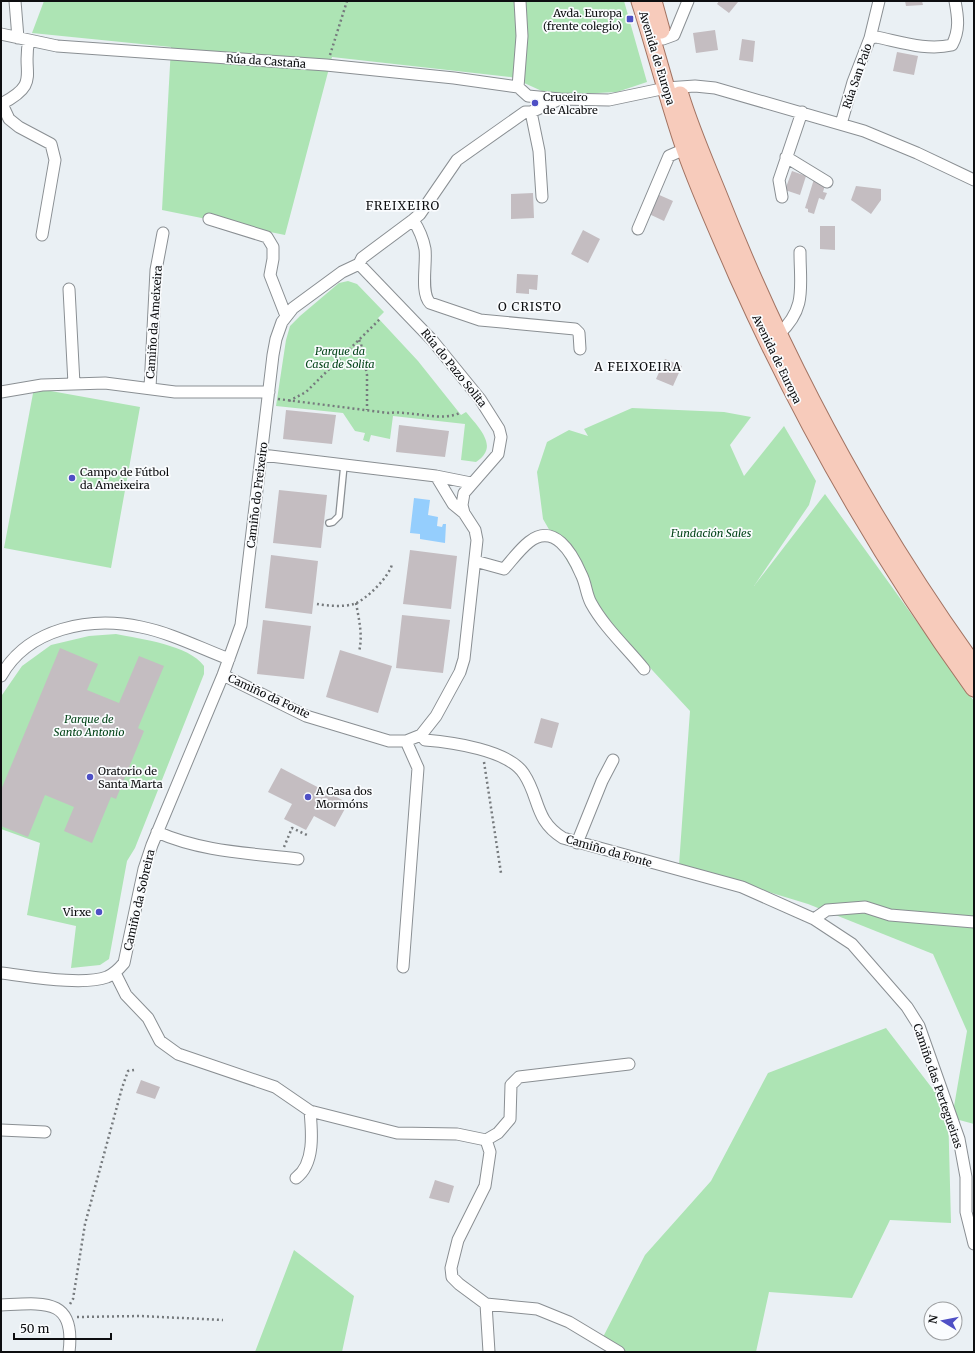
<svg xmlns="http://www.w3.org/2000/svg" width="975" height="1353" font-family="Merriweather,serif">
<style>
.green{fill:#ade4b4}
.water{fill:#95cefd}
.building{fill:#c4bdc1}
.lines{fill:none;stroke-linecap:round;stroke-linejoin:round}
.lane-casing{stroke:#8a8f93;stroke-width:8}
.street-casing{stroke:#8a8f93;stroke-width:13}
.primary-casing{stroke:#a27362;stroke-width:19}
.path{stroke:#767a7d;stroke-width:2.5;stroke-dasharray:2 3;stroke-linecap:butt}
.lane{stroke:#fff;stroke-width:5.5}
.street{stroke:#fff;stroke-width:11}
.primary{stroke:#f7cbbb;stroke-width:17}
.poi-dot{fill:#4e4fc5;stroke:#fafcfe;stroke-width:1.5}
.labels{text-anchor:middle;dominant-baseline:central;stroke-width:3.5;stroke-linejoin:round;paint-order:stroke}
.poi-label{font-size:11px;fill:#0d0e10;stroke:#fafcfe;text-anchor:start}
.street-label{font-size:11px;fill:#0d0e10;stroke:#fafcfe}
.park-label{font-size:11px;font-style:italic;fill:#05451a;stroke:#fafcfe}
.neighbourhood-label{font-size:12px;letter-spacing:1px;fill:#0d0e10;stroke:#fafcfe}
</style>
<rect width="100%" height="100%" fill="#eaf0f4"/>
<path class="green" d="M44,1H624L647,82L617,92L578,94L544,92L511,77L332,57L285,235L162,210L171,47L32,33Z
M348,281L357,284L384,312L378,318L418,361L461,415L466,412C474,422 493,440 485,453C483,457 479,460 476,462L461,460L465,424L393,416L390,439L371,435L369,442L363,440L365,433L355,431L343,413L276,406L286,340L290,326L300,316L339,283Z
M34,388L140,407L111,568L4,548Z
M632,408L724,412L751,417L730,445L744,476L784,426L816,481L809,505L754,586L825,494L974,701V1124L952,1118L967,1031L933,954L808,904L679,865L690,711L593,606L543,519L537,472L547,442L569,430L588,436L584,429Z
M116,634C141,639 189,645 204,666V674L135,848L127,861L109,959L100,965L71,968L76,926L27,915L40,843L1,829L2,695L22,666L51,645L89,636Z
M886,1028L948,1109L951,1223L890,1220L852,1298L769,1292L756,1352H621L601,1341L645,1255L711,1181L768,1073Z
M294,1250L354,1296L342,1352H255Z"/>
<path class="water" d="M414,498L430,500L428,515L438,517L437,526L442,527L443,524H446L445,543L420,539V534L410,533Z"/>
<path class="building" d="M719,1H737L738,2L729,13L717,4Z
M905,1H922L923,5L906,6Z
M715,30L718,50L696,53L693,33Z
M742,39L755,41L753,62L739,60Z
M897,52L918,56L914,75L893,71Z
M792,171L806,176L800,195L785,190Z
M814,179L826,182L823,192L827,193L824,200L819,198L814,214L808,212V209L805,208Z
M856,186L881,189V200L871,214L851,200Z
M533,193L534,218L511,219V194Z
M657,194L673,201L664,221L649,214Z
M820,226H835V250L820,249Z
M583,230L600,239L588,263L571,254Z
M517,274L538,275L537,290L529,289V294L516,293Z
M665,359L682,366L673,386L656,379Z
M286,410L336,415L332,444L283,439Z
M399,425L449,431L445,457L396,452Z
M279,490L327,495L321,548L273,543Z
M410,550L457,556L451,609L403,604Z
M271,555L318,561L312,614L265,608Z
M402,615L450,620L443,673L396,668Z
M263,620L311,626L304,679L257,674Z
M60,648L98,664L87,690L119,703L139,656L164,666L138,728L144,731L116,799L111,797L92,843L64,831L74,807L45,795L28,837L1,826V790Z
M340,650L392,666L378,713L326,697Z
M541,718L559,723L552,748L534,743Z
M281,768L348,803L335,827L314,816L306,830L284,819L292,804L268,792Z
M141,1080L160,1087L155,1099L136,1093Z
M435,1180L454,1186L449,1203L429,1198Z"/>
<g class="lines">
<defs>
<path id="lane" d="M329,523L333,522L339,516L344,465"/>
<path id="street" d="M15,1L18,38
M1,34L57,46L326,65L454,78L518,87L528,96L560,99L609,100L666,88L695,86L715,88L864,131L917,153L974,180
M870,38L879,1
M663,39L674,35L688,1
M518,87L522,36L520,1
M1,104C42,83 21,74 29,40
M2,104L9,119L19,127L51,144L55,160L42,235
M531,112L539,151L542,197
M841,124L853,82L870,38L876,37C901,42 927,51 952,45C960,30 958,17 955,1
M786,157L827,182
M782,197L779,180L802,112
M209,219L267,237L273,247V259L270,275L286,316
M413,220C419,229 423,238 425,249C427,263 420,293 430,303L480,320L575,329L579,333L580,349
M638,229L669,156L685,149
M69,289L74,384
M779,334C807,308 800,287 800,252
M150,388L156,270L163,233
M1,392L42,385L105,383L175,392H269
M262,455L436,476L471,483
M436,476L453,504L464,513
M475,561L504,569C512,560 520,549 529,542C554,522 572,553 581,574C586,583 586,594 591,603C604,627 627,648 644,669
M223,675L306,716L389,741H406L421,735L436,716L460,672L464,659L477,540L475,530L464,513L462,505L464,493L498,454L501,437L499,429L480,399L432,340L359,264
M1,676C28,628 90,616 141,627C171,633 200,648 229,659
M421,735L425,740C451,742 509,750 524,774C540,798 534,820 563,838L742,887L814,919
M157,832C202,852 250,853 298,859
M577,843L602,781L613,760
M974,922L890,915L865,907L827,910L814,919L852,944L907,1007L919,1026L959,1139L966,1177V1212L974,1244
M403,967L418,768L406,741
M1,973C28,976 82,986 107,977C114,974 119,969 124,963L144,869L152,845L223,675L241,625L273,355L276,339L282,322L293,308L342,272L359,264L362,258L413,220L420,214L457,160L525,112H531L560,99
M115,973L126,995L148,1018L160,1041L178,1054L275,1087L310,1111L397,1133L457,1134L486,1140L490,1152L485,1186L458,1240L451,1268L452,1277L459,1284L486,1304L537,1309L569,1322L619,1352
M1,1130L45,1132
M486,1140L498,1133L510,1119L511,1085L519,1077L629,1064
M296,1178C315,1164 312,1132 310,1111
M486,1304L489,1352
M1,1305C43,1303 76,1297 69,1352"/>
<path id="primary" d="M640,1C656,50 668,100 685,149C700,192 720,235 738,277C803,422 881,559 974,688
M653,1L661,30
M680,95C690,128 704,160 717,192C783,360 869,520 974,666"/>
</defs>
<use href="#lane" class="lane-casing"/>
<use href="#street" class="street-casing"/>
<use href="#primary" class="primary-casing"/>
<path class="path" d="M330,55L347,1
M359,340L361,344L367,375V410
M278,399L389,413C410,410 443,423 461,412
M289,401L306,392L381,318
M356,603C359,620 363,635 359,652
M317,604C328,606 344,607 354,604C366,600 390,576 392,564
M484,762L501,873
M284,847L292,828L309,836
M70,1304L73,1299L85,1224L122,1088L128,1071L134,1070
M77,1317L140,1316L223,1320"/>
<use href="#lane" class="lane"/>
<use href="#street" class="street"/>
<use href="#primary" class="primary"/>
</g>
<g class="poi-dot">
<rect x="626" y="15" width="8" height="8" rx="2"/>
<circle cx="535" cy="103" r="4"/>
<circle cx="72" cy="478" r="4"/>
<circle cx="90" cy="777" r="4"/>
<circle cx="308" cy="797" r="4"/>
<circle cx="99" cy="912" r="4"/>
</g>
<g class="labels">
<g class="poi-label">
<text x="622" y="13" text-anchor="end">Avda. Europa<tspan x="622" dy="13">(frente colegio)</tspan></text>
<text x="543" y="97">Cruceiro<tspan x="543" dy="13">de Alcabre</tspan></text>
<text x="80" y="472">Campo de Fútbol<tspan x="80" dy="13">da Ameixeira</tspan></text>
<text x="98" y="771">Oratorio de<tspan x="98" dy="13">Santa Marta</tspan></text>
<text x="316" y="791">A Casa dos<tspan x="316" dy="13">Mormóns</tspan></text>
<text x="91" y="912" text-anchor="end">Virxe</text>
</g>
<g class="street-label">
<text transform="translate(657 58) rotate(73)">Avenida de Europa</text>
<text transform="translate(266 61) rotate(4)">Rúa da Castaña</text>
<text transform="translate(857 76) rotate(-71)">Rúa San Paio</text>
<text transform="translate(154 322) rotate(-86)">Camiño da Ameixeira</text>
<text transform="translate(777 359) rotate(64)">Avenida de Europa</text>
<text transform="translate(454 368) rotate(51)">Rúa do Pazo Solita</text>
<text transform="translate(257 495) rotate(-83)">Camiño do Freixeiro</text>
<text transform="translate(269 696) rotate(25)">Camiño da Fonte</text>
<text transform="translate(609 851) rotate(16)">Camiño da Fonte</text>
<text transform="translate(139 900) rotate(-77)">Camiño da Sobreira</text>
<text transform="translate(938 1086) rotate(71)">Camiño das Pertegueiras</text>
</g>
<g class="park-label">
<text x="340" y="351">Parque da<tspan x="340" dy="13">Casa de Solita</tspan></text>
<text x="711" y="533">Fundación Sales</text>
<text x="89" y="719">Parque de<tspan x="89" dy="13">Santo Antonio</tspan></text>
</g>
<g class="neighbourhood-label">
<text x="403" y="205">FREIXEIRO</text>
<text x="530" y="306">O CRISTO</text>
<text x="638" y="366">A FEIXOEIRA</text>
</g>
</g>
<rect width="975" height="1353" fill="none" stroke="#0d0e10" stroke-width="4"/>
<g transform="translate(943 1321) rotate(280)"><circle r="19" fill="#fafcfe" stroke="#9b9d9f"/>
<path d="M0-3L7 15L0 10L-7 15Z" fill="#4e4fc5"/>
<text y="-6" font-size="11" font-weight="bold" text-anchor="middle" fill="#0d0e10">N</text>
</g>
<path d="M14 1333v6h97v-6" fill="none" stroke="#0d0e10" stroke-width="2"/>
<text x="20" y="1333" font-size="12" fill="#0d0e10" stroke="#fafcfe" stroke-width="3" paint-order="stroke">50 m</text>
</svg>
